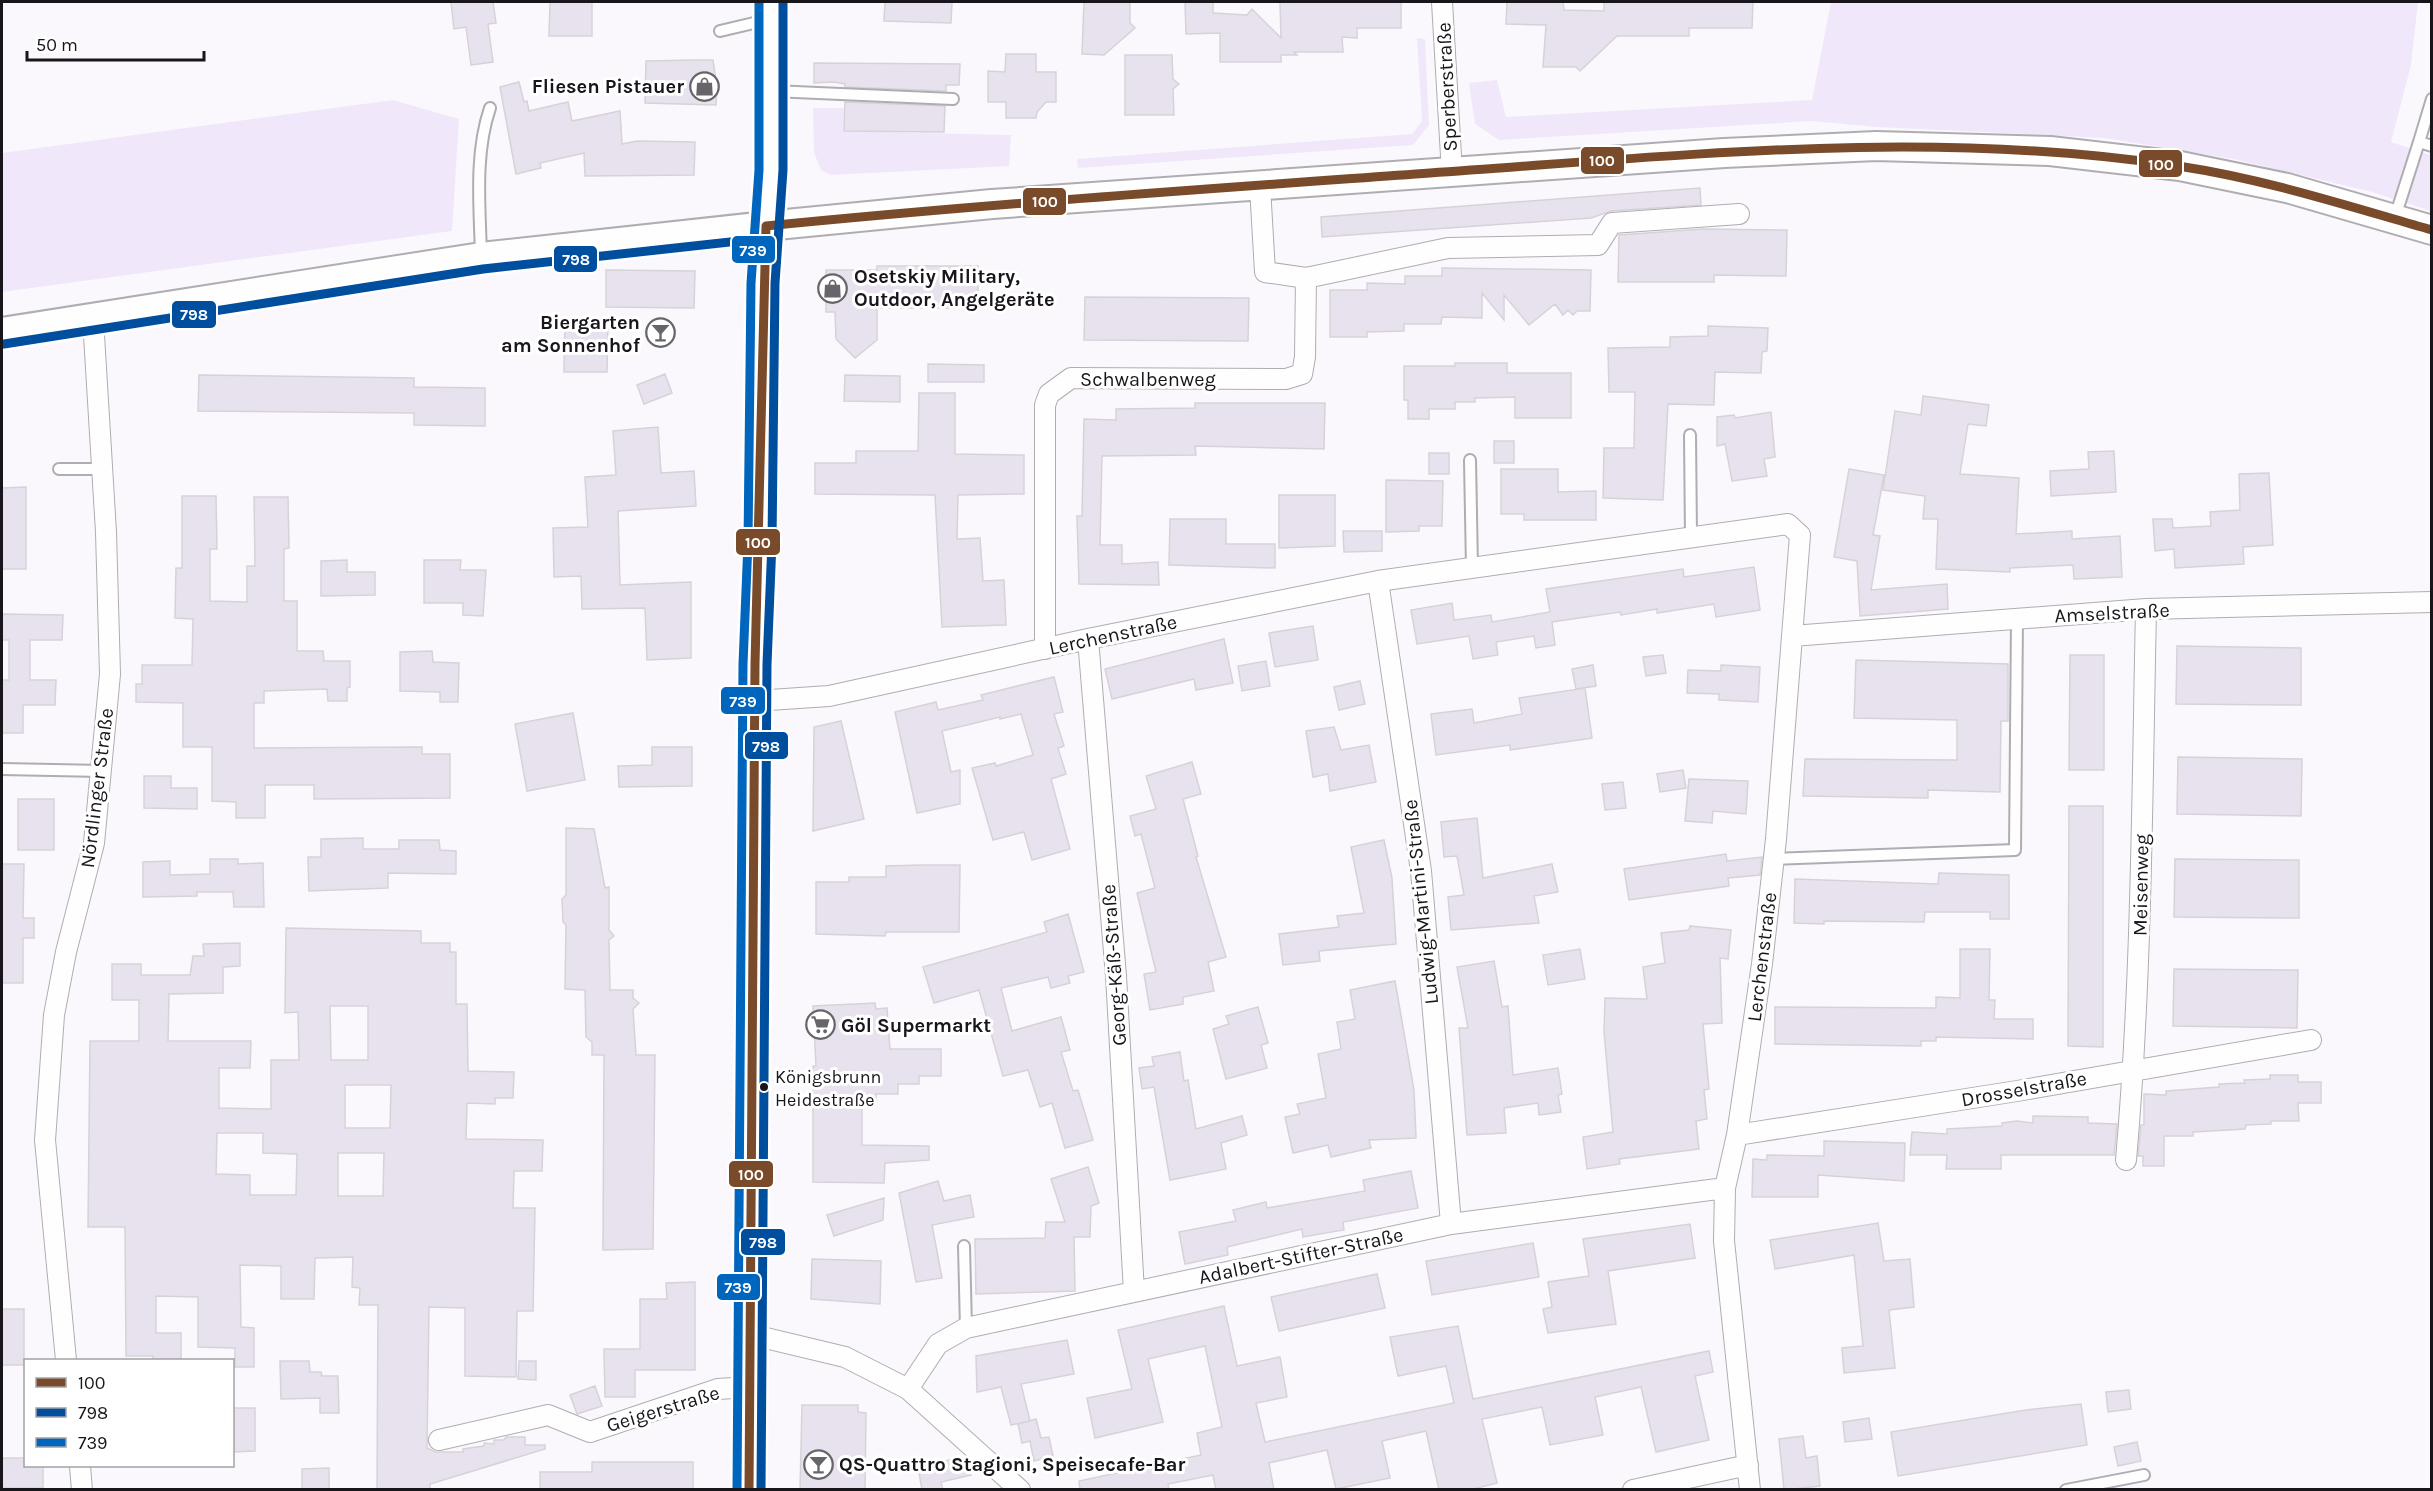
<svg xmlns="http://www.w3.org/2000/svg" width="2433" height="1491" font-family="Karla,sans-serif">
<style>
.green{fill:#f0e8fa}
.building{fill:#e8e2ee;stroke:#d5d3d7;stroke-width:1.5;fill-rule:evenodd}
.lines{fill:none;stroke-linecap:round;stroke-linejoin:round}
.lane-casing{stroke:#afadb1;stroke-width:14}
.street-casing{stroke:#afadb1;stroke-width:22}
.secondary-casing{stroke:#afadb1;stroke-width:32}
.lane{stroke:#fefeff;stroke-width:10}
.street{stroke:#fefeff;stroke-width:20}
.secondary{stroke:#fefeff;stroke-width:28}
.bus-1-casing{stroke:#fff;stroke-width:14}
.bus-2-casing{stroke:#fff;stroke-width:14}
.bus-3-casing{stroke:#fff;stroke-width:14}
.bus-1{stroke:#7a4b2a;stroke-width:9}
.bus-2{stroke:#004e9e;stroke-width:9}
.bus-3{stroke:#0065bd;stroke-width:9}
.bus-dot{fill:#19161b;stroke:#fff;stroke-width:2}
.labels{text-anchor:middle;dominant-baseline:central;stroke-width:6;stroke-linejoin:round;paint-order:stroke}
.bus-label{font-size:18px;fill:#19161b;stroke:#fff;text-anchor:start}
.poi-label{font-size:20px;font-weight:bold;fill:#19161b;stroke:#fff;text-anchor:start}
.street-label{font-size:20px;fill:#19161b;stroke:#fff}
.line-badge{stroke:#fff;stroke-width:2}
.badge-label{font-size:16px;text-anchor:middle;font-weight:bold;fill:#fff}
</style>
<rect width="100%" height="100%" fill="#faf8fc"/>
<path class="green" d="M1831,2H2418L2411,65L2391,142L2431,155V211L2372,192L2234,159L2104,138L1877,127L1811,121L1499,140L1475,124L1469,83L1497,80L1506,117L1812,100Z
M1417,38L1425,39L1429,125L1413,145L1078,168L1077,159L1412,134L1422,121Z
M393,100L459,119L452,231L2,292V153Z
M813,108H844V131L1011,135L1009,166L831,175L821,170L814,153Z"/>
<path class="building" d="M451,2H493L496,23L488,24L493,62L471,65L466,27L454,29Z
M550,2H592V36H549Z
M885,2H952L951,23L884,21Z
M1084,2H1130V23L1135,28L1104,55L1082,54Z
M1185,2H1213V13L1247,15L1252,9L1281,38L1280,2H1401V28H1357V38L1342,37L1343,52H1294L1297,55H1281V62H1220V33L1186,34Z
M1507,2H1563L1564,10L1604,11V2H1753L1752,28H1689V36H1617L1580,71L1576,67H1543L1546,25L1506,24Z
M1006,54H1036V72H1056V102H1046L1037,112L1036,118H1006V102H988V71L1005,72Z
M1125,55H1172L1173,79L1179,84L1173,89L1174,115H1125Z
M694,60H713L717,87L716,105L645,103L646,61Z
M814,63L960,64L959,85H946V91L845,87V84L834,82L814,83Z
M519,82L524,102L527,101L529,111L568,102L572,121L620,111L622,144L637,141L695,142L694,175L585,176L584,153L540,163L541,168L516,174L500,87Z
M845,102L945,106L944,132L844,131Z
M1700,188L1701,205L1611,211L1591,218L1322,237L1321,217Z
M1703,229L1787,230L1786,276L1714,275V282H1618L1619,235Z
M877,266H978V308H877V340L855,358L836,339L835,312H826V270H877Z
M1442,268L1591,270L1590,311H1577L1573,315L1568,310L1563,315L1555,304L1529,325L1504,295V320L1482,293V318L1442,317L1441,324H1404V331L1367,332V337H1330V290H1367V283L1405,284V276H1442Z
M606,270L695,271L694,308L606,307Z
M1085,297L1249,298L1248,341L1084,340Z
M565,319L608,320L607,372H564Z
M1708,326L1768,328L1767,351L1762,352L1761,373L1715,372L1714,405L1668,404L1663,500L1603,498L1604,448H1634L1635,392H1609L1608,348L1670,347V337L1708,336Z
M1455,363H1507V373H1571V418H1515V397L1475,398V402H1455V409H1429V419H1408V400H1404V366H1455Z
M928,364L984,365V382H928Z
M665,374L672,393L644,404L637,385Z
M199,375L414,378V387L485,388V426L414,425V413L198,411Z
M845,375L900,376V402L844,401Z
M919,393H955V454L1024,455V494L958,495L957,539L980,538L983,581L1004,580L1006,625L942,627L935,495L815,494V463H856V451H918Z
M1923,396L1989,405L1986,426L1968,424L1960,474L2019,478L2016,534L2072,531V539L2120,536L2122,577L2074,579L2073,565L2010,568V572L1936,569L1938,519H1923L1925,496L1883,490L1895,411L1921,415Z
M1195,403H1325L1324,449L1195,446L1196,455L1102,456L1100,545H1122V564L1158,562L1159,585L1079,584L1077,516H1082L1084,419L1116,420V409L1195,408Z
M1771,412L1775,457L1764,459L1767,476L1732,481L1725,444L1717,446V417L1734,415L1735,418Z
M658,427L661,473L694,471L696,506L618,511L620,585L691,582V658L647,660L645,608L582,609L581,576L554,577L553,528L588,527L585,477L616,475L613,431Z
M1494,441H1514V463H1494Z
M2114,451L2116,492L2051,496L2050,471L2089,469L2088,452Z
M1429,453H1449V474H1429Z
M1501,469H1558V492L1596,491V520H1524V514H1501Z
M1849,469L1884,475L1873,535L1880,536L1871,590L1947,584L1948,609L1860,616L1857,561L1834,557Z
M2269,473L2273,545L2243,547L2244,564L2175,568L2174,549L2155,551L2153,519H2172L2173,528L2211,526L2210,512L2240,510L2239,474Z
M1386,480L1443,481L1442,526H1419V531L1386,532Z
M26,487V569H2V488Z
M1279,495H1335V546L1279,548Z
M182,496H216L217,549H210V601L247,602V566H255L254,497H288L289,548L284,549V601H297V651H323L324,661H350V687L347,688V701H328L327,689L264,691V703H254V748L422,747V754H450V798L314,799V785H265V818H236V802L212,801V747H183V703L136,702V684H142V665H192L193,619L175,618L176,568H182Z
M1170,519H1226V544H1275V568L1169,565Z
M1343,531H1382V551L1344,552Z
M347,560V572H375V595L321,596V561Z
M424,560H461L460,570H486L483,616L463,615V603H424Z
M1754,567L1760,610L1716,617L1714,604L1657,613V609L1621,615L1620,612L1552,622L1555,645L1536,648L1534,636L1496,642L1498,655L1473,659L1469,636L1417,644L1411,610L1452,603L1454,620L1491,615L1492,622L1550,612L1546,589L1683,569L1684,577Z
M2,614L63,615L62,640H30V680H56L55,705H23V733H2V680H9V640H2Z
M1313,626L1318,660L1275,667L1269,633Z
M1224,639L1233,683L1196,690L1194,679L1112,699L1105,669Z
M2177,646L2301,648V705L2176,704Z
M432,651L433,662L459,663L458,702H440V692L400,691V652Z
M1663,655L1666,673L1646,676L1643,657Z
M2070,655H2104V770H2069Z
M1856,660L2008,664V721H2001L2000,792L1928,790V798L1803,796L1805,759L1957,760V720L1854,718Z
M1266,661L1270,686L1242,691L1238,666Z
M1593,665L1596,686L1576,689L1572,669Z
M1721,665L1760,667L1758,702L1719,700V694L1687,693L1688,670L1721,671Z
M1054,677L1063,712L1054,714L1064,746L1058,748L1066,774L1051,779L1070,849L1032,860L1024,832L993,840L972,768L995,763L996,766L1033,755L1021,714L1000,719V717L942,731L951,772L960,770V804L917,813L895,712L936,702L938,710L983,700L981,695Z
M1360,681L1365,704L1339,710L1334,687Z
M1585,688L1592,738L1510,750V745L1436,755L1431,714L1472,709L1474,723L1522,714L1519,698Z
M573,713L585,780L527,791L515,724Z
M841,721L864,819L813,831L814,727Z
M1334,727L1341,750L1369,745L1376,782L1330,791L1328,774L1313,777L1306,731Z
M652,747H692V786L619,787L618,766L652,765Z
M2178,757L2302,759L2301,816L2177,814Z
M1192,762L1201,794L1183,799L1198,856L1196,857L1226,957L1208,962L1214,991L1183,997V1004L1150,1010L1144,974L1156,972L1137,893L1155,888L1141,834L1135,836L1130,816L1156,809L1146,776Z
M1683,770L1686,788L1660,792L1657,774Z
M144,776H171V788H197V809L144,808Z
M1689,779L1748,781L1746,814L1713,811L1712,823L1685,821Z
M1623,782L1626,808L1605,810L1602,784Z
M18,799H54V850H18Z
M2069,806H2103V1047L2068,1046Z
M1477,818L1483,878L1552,864L1558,892L1534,896L1539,923L1451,930L1448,897L1464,895L1457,856L1444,857L1441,822Z
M566,828L594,829L605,888L609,887V930L614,936L609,940L610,990H633V998L639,1003L633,1009L636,1055H655L653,1249L603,1250L604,1055H592V1042L586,1037L585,990L565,989L566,925L563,922L562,899L566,895Z
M363,838V849H399V840H439L440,850L456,851V874L388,873V888L309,891L308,857H321V839Z
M1384,840L1392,878L1396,944L1319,951L1320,961L1283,965L1279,934L1339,927L1337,916L1364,913L1351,847Z
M1726,854L1727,861L1762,857L1760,875L1728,878L1729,886L1629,900L1624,869Z
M210,859H238V864L263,863L264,907H234L233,892H197V896L143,897V862L170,861V875L210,874Z
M2175,859L2299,860V918L2174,917Z
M2,864H24L23,918H34V938H23V983H2Z
M921,865H960L959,932H886L885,936L816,934V882H849V877H886V866Z
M1939,873L2009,875V919H1990V912H1925L1924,922L1824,921V924L1794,923L1795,879L1938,884Z
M1068,914L1084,972L1068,976L1070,983L1051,988L1048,977L1001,988L1012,1031L1061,1017L1070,1050L1061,1052L1073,1091L1078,1090L1093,1140L1065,1148L1052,1103L1040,1107L1028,1070L1003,1076L979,990L934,1003L923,967L1047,932L1044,922Z
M1690,926L1731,930L1728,959L1720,958L1722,1023L1703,1024L1709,1089L1704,1090L1707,1119L1696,1121L1699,1149L1619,1159L1620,1164L1587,1169L1583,1137L1613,1132L1604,1032L1605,998L1647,999L1643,967L1665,963L1661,933L1689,930Z
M286,928L421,931V943H450V952H456V1004H467L468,1071L514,1072L513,1098H495V1104L467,1103L466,1139L543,1140L542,1171H514L513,1208H535L533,1311H517L516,1377L465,1376V1308L429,1307L427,1448L436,1452H463V1449L484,1446V1443L494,1444V1440H504L506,1437H525V1445H545V1449L430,1484V1490H377L378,1305H359L360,1288L352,1287L353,1257L315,1258L314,1299H281V1266L240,1265L241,1327L254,1328V1367H235V1348L198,1347V1297L156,1296V1333H181V1360H153V1356H126L125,1227H88L90,1041H139V1000H112V964H141V975H190L193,956H204L203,944L240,943V966L223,967V993L169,994L168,1041H251L250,1068H219V1108L271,1109V1060H299L298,1012L285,1013ZM330,1006H368V1060H331ZM345,1085H391L390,1128H345ZM217,1133H263V1153L297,1154L296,1195H250V1175L216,1174ZM338,1153H384L383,1196H338Z
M1580,949L1585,979L1548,985L1543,955Z
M1960,949H1990L1989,1000H1995L1994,1019H2033V1039L1936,1037V1041H1921V1046L1775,1044V1007L1936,1008V997L1960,998Z
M1494,961L1502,1007L1508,1006L1513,1075L1558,1068L1562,1094L1558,1095L1561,1112L1539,1115L1538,1103L1504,1108L1506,1133L1467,1135L1459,1028H1468L1457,967Z
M2174,969L2298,970L2297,1028L2173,1026Z
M1395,981L1414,1090L1416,1138L1369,1140L1371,1148L1331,1157L1328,1145L1293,1153L1285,1117L1300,1114L1297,1104L1326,1098L1318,1054L1341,1049L1337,1022L1355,1019L1350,990Z
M875,1003L876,1009L887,1008L890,1049H941V1076H919V1084H898V1094H876V1102H862V1145L929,1146V1160L885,1163L884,1183L813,1182V1066H816L813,1006Z
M1258,1007L1268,1043L1261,1045L1267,1068L1226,1079L1213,1029L1229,1024L1226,1016Z
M1180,1052L1184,1081L1188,1080L1196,1129L1242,1116L1247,1135L1221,1143L1226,1169L1170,1180L1154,1087L1142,1089L1139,1068L1154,1066L1152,1057Z
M2270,1075H2298V1082H2321V1103H2298L2299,1121H2271V1124L2246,1125L2245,1129L2193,1132V1136H2164V1166H2143V1156H2138L2141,1125H2144V1094L2166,1095V1091L2219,1087V1084L2245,1083L2244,1080L2270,1079Z
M2033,1116L2088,1117V1123L2117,1124L2114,1155H2001V1169H1946L1947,1155H1910L1912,1132L1947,1134V1129L2002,1126V1123L2017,1121L2033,1123Z
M1824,1141L1905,1143L1904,1181L1818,1175V1197H1752L1753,1159L1767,1160V1155L1824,1156Z
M1088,1167L1099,1203L1091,1206L1090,1237H1074L1075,1291L976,1294L975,1239L1045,1238L1046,1222H1065L1051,1179Z
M1411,1171L1418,1208L1343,1222L1344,1230L1303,1237L1302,1229L1227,1247L1228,1255L1185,1264L1179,1232L1236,1221L1233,1210L1266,1202L1267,1208L1365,1191L1363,1180Z
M938,1181L944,1201L970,1195L974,1217L932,1225L942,1278L916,1282L899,1193Z
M884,1198L883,1220L834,1236L827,1215Z
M1878,1223L1884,1261L1910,1259L1914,1307L1889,1310L1895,1368L1844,1373L1842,1348L1863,1346L1854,1255L1775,1269L1770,1240Z
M1690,1224L1695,1258L1608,1271L1616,1324L1548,1333L1543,1309L1552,1307L1548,1282L1589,1276L1583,1239Z
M1533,1243L1539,1277L1432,1295L1426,1261Z
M812,1259L881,1261L880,1304L811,1299Z
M1377,1274L1385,1308L1279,1331L1271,1297Z
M695,1282V1370H635V1397H605L604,1349H640V1299H667L666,1283Z
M1224,1306L1237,1366L1280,1357L1287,1397L1256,1403L1265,1442L1454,1403L1446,1366L1398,1376L1390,1337L1458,1326L1473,1399L1709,1351L1713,1372L1695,1376L1709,1440L1656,1452L1641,1387L1595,1397L1603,1435L1550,1445L1542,1407L1482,1419L1497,1483L1469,1490H1439L1426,1431L1382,1441L1390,1478L1336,1489L1327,1450L1269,1463L1274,1490H1216L1213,1475L1168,1484L1169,1490H1080L1079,1481L1201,1455L1197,1433L1222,1427L1205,1346L1148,1359L1163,1422L1095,1438L1087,1398L1132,1389L1118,1330Z
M2,1309H24V1365H2Z
M1067,1340L1074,1374L1021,1384L1030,1421L1011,1425L1001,1387L977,1392L976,1356Z
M280,1361H309L310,1372H321L322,1376H338L339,1413H320V1398L281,1399Z
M519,1361H536V1380L518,1379Z
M595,1386L602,1406L577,1414L570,1395Z
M2129,1390L2131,1409L2108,1412L2106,1392Z
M2081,1404L2087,1445L1898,1476L1891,1432L2026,1410Z
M802,1405H858V1412L866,1413L865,1490H800Z
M232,1408H255V1451L233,1452Z
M1869,1418L1872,1439L1845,1442L1843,1422Z
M1036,1419L1041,1438L1049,1437L1053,1456L1034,1461L1030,1441L1022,1443L1018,1424Z
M1803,1436L1806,1458L1817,1456L1820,1486L1784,1490L1779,1439Z
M2137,1442L2141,1461L2118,1466L2114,1447Z
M2,1458H26V1466H43V1488H2Z
M953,1459L971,1475L941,1482L943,1490H922L918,1467Z
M592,1462H693V1490H540V1472H592Z
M329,1468V1490H302V1469Z"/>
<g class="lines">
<defs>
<path id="lane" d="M720,31L771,19
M773,91L953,99
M2419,142L2432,99
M2395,217L2419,142L2432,146
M481,257C480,208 474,155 490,108
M1690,435L1691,537
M1470,460L1472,568
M59,469H102
M2,769L103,771
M1774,859L2015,850L2017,619
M964,1246L966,1328
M2066,1490L2144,1475"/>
<path id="street" d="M1442,2L1452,173
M1306,278L1448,248L1598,245L1612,223L1739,214
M1378,581L1421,871L1451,1224
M1792,636L2146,609L2432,602
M1088,639L1116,976L1134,1292
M1045,649V405L1049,394L1071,378L1286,379L1302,374L1305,357L1306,278L1265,272L1260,187
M754,701L829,696L1088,639L1378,581L1788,524L1800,535L1776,839L1762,964L1737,1135L1725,1188L1724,1241L1750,1490
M1737,1135L2017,1091L2311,1040
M2126,1160C2142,977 2142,793 2146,609
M749,1334L845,1357L908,1389L1020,1490
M66,1360L45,1140L54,1015L66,952L94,843L110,674L106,532L93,319
M908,1389L938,1344L966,1328L1451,1224L1725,1188
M439,1440L548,1415L590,1432L718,1389L748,1387
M80,1466L82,1490
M1633,1490L1748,1465"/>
<path id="secondary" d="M2,332L481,257L766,226L992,204L1724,153L1876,146L2050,151L2180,166L2287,188L2432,230
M749,1490L755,664L760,542L763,283L771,170V2"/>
</defs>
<use href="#lane" class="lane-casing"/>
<use href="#street" class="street-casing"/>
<use href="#secondary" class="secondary-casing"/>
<use href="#lane" class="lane"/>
<use href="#street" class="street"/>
<use href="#secondary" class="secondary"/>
<defs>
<path id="bus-1" d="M766,226C987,204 1208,189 1430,173C1679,156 1930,128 2178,166C2265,179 2348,206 2432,230
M749,1490L755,664L766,226"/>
<path id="bus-2" d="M4,344L483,269L767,238
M761,1490L767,664L772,542L775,283L783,170V2"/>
<path id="bus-3" d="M737,1490L743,664L748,542L751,283L759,170V2"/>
</defs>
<use href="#bus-1" class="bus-1-casing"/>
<use href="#bus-2" class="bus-2-casing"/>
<use href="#bus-3" class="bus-3-casing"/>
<use href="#bus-1" class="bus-1"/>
<use href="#bus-2" class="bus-2"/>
<use href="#bus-3" class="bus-3"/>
</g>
<defs>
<symbol id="shop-ring" viewBox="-11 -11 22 22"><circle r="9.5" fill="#fff" stroke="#68656a" stroke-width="1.5"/><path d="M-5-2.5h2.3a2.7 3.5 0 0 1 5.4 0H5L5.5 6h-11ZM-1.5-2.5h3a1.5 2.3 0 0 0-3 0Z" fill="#68656a"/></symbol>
<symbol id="bar-ring" viewBox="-11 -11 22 22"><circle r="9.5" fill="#fff" stroke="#68656a" stroke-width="1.5"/><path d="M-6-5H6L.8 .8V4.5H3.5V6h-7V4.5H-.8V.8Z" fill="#68656a"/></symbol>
<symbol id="supermarket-ring" viewBox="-11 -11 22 22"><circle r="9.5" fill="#fff" stroke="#68656a" stroke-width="1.5"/><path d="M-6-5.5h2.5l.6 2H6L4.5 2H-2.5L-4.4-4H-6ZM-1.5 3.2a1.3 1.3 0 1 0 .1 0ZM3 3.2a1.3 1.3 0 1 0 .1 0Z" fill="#68656a"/></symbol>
</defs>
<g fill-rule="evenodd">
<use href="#shop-ring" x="688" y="70" width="33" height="33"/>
<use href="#shop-ring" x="816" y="272" width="33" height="33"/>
<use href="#bar-ring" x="644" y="316" width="33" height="33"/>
<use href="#supermarket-ring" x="804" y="1008" width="33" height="33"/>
<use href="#bar-ring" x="802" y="1448" width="33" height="33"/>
</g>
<circle class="bus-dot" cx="764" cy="1087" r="5"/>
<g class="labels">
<g class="bus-label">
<text x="775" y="1077">Königsbrunn<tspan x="775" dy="23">Heidestraße</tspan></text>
</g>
<g class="poi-label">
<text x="684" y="86" text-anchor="end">Fliesen Pistauer</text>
<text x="854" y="276">Osetskiy Military,<tspan x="854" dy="23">Outdoor, Angelgeräte</tspan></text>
<text x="640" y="322" text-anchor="end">Biergarten<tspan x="640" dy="23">am Sonnenhof</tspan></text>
<text x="841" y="1025">Göl Supermarkt</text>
<text x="839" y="1464">QS-Quattro Stagioni, Speisecafe-Bar</text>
</g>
<g class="street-label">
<text transform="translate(1447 87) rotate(-93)">Sperberstraße</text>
<text x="1148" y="379">Schwalbenweg</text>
<text transform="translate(2112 613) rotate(-3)">Amselstraße</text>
<text transform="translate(1113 635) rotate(-12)">Lerchenstraße</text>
<text transform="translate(97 788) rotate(-83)">Nördlinger Straße</text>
<text transform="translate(2141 885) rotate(-89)">Meisenweg</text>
<text transform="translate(1421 902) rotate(-96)">Ludwig-Martini-Straße</text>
<text transform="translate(1762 957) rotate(-83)">Lerchenstraße</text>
<text transform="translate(1114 965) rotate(-94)">Georg-Käß-Straße</text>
<text transform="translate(2024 1089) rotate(-10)">Drosselstraße</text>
<text transform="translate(1301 1256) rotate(-12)">Adalbert-Stifter-Straße</text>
<text transform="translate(663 1409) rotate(-17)">Geigerstraße</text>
</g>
</g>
<g class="line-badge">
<rect x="1580" y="146" width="45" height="29" rx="6" fill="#7a4b2a"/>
<rect x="2138" y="149" width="45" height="29" rx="6" fill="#7a4b2a"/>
<rect x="1022" y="187" width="45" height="29" rx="6" fill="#7a4b2a"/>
<rect x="731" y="235" width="45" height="29" rx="6" fill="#0065bd"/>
<rect x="553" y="245" width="45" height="28" rx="6" fill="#004e9e"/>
<rect x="171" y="300" width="46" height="29" rx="6" fill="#004e9e"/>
<rect x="735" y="528" width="46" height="28" rx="6" fill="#7a4b2a"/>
<rect x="720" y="686" width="46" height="29" rx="6" fill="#0065bd"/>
<rect x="744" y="731" width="45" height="29" rx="6" fill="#004e9e"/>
<rect x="728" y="1160" width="46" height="28" rx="6" fill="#7a4b2a"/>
<rect x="740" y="1228" width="46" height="28" rx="6" fill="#004e9e"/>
<rect x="716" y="1273" width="45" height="28" rx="6" fill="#0065bd"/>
</g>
<g class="badge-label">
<text x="1602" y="166">100</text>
<text x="2161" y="170">100</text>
<text x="1045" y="207">100</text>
<text x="753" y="256">739</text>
<text x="576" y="265">798</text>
<text x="194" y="320">798</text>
<text x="758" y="548">100</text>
<text x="743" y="707">739</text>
<text x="766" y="752">798</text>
<text x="751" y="1180">100</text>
<text x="763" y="1248">798</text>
<text x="738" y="1293">739</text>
</g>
<rect width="2433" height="1491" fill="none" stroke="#19161b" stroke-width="6"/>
<rect x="24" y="1359" width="210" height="108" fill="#ffffff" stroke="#a3a2a4" stroke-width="1.5"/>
<rect x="36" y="1378" width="30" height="9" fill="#7a4b2a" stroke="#a3a2a4" stroke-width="1.5"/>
<text x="78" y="1389" font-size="18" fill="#19161b">100</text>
<rect x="36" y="1408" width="30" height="9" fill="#004e9e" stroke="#a3a2a4" stroke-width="1.5"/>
<text x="78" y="1419" font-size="18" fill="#19161b">798</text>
<rect x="36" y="1438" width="30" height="9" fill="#0065bd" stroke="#a3a2a4" stroke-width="1.5"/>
<text x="78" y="1449" font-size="18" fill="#19161b">739</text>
<path d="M27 51v9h177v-9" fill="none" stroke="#19161b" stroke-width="3"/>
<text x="36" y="51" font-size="18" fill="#19161b" stroke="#ffffff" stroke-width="4.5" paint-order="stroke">50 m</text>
</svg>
